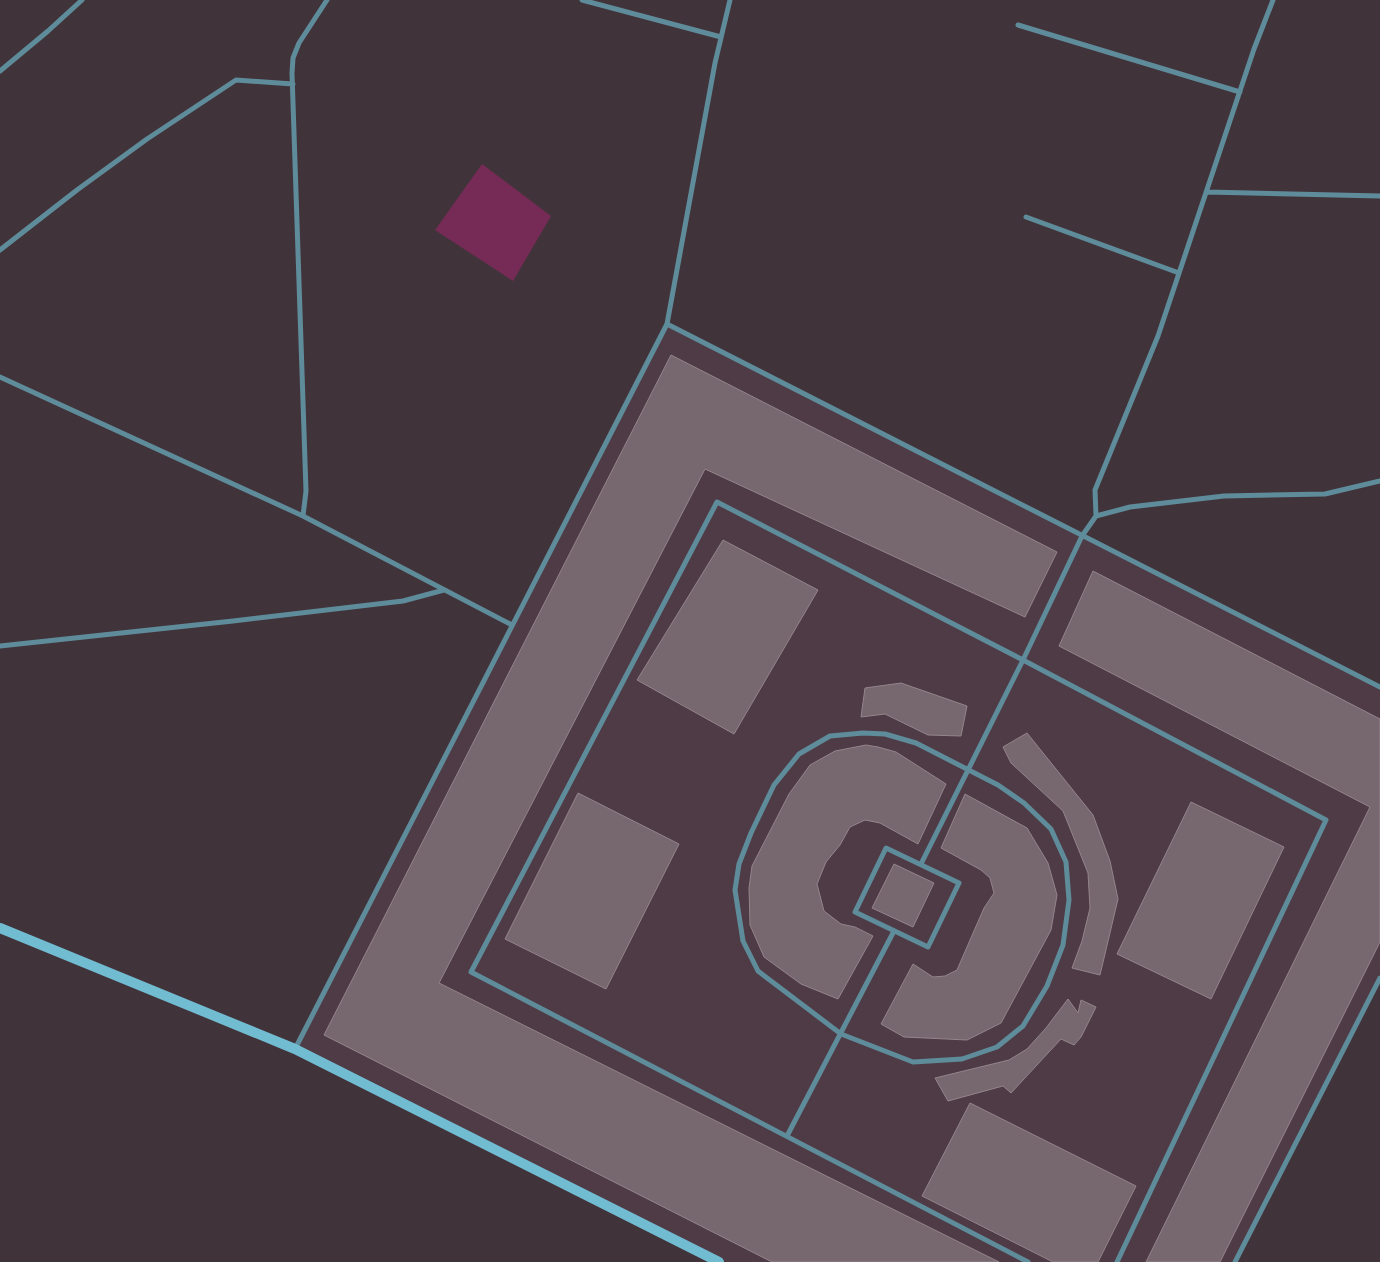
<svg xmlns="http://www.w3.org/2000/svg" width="1380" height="1262" font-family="Commissioner,sans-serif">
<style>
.built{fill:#4f3b45}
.green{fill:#762b57}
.building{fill:#77676e;stroke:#94848b}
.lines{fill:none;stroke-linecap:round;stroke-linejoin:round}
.street{stroke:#5f8c9a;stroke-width:5}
.secondary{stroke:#72bcd2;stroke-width:10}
</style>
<rect width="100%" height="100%" fill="#41333a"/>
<path class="built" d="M668,327L1380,689V973L1232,1262H726L298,1047Z"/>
<path class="green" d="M482,164L551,216L513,281L435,230Z"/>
<path class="building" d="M671,355L1057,552L1025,617L705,469L439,983L999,1262H772L324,1035Z
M723,540L818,590L734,734L637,680Z
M1093,571L1380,719V942L1220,1262H1146L1370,807L1059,646Z
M901,683L967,706L961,736L928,735L885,714L861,717L865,688Z
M1027,733L1093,815L1110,861L1118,899L1100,975L1072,968L1082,941L1090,908L1088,873L1063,811L1011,763L1003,747Z
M866,745L878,747L896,752L946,784L918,844L880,823L865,820L850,827L840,845L826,862L817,884L824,911L841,924L855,927L873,936L838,999L801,984L764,957L750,925L749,888L752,866L789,794L810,765L835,751Z
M578,793L679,844L606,989L505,939Z
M965,794L1027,828L1048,863L1057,895L1051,930L1001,1023L967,1040L904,1037L881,1024L913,964L933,977L945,976L957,970L984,908L994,893L990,878L981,870L941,848Z
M1191,802L1284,847L1211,999L1117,954Z
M894,864L934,883L913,927L872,908Z
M1068,999L1078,1013L1081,1000L1096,1007L1081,1037L1074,1045L1061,1039L1011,1093L1003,1086L948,1101L935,1078L1009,1060L1027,1049L1046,1028Z
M970,1103L1136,1186L1098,1262H1053L922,1196Z"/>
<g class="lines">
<path class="street" d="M582,0L721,37
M1018,25L1240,92
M0,71L48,31L82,0
M1206,192L1380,196
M1026,217L1179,273
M0,250L77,190L147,139L236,80L293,84
M667,324L715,63L730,0
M0,377L303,516L512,625
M303,516L306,491L292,73L293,58L299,43L327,0
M1096,516L1095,490L1158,336L1254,49L1273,0
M0,646L233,621L403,601L444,590
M863,733L885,734L916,743L998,785L1024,803L1051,829L1066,862L1069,900L1063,945L1047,986L1023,1026L997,1047L962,1059L913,1062L841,1034L758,971L743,941L735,890L739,864L751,833L774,785L799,754L830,736Z
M886,848L959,883L928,947L855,912Z
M921,864L1023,660L1082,536L1096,516L1130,507L1224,496L1325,494L1380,481
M295,1049L667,324L1380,687
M787,1136L894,931
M1028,1262L471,972L717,502L1023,660L1326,820L1117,1262
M1235,1262L1380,978"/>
<path class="secondary" d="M0,928L295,1049L719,1262"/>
</g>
</svg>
